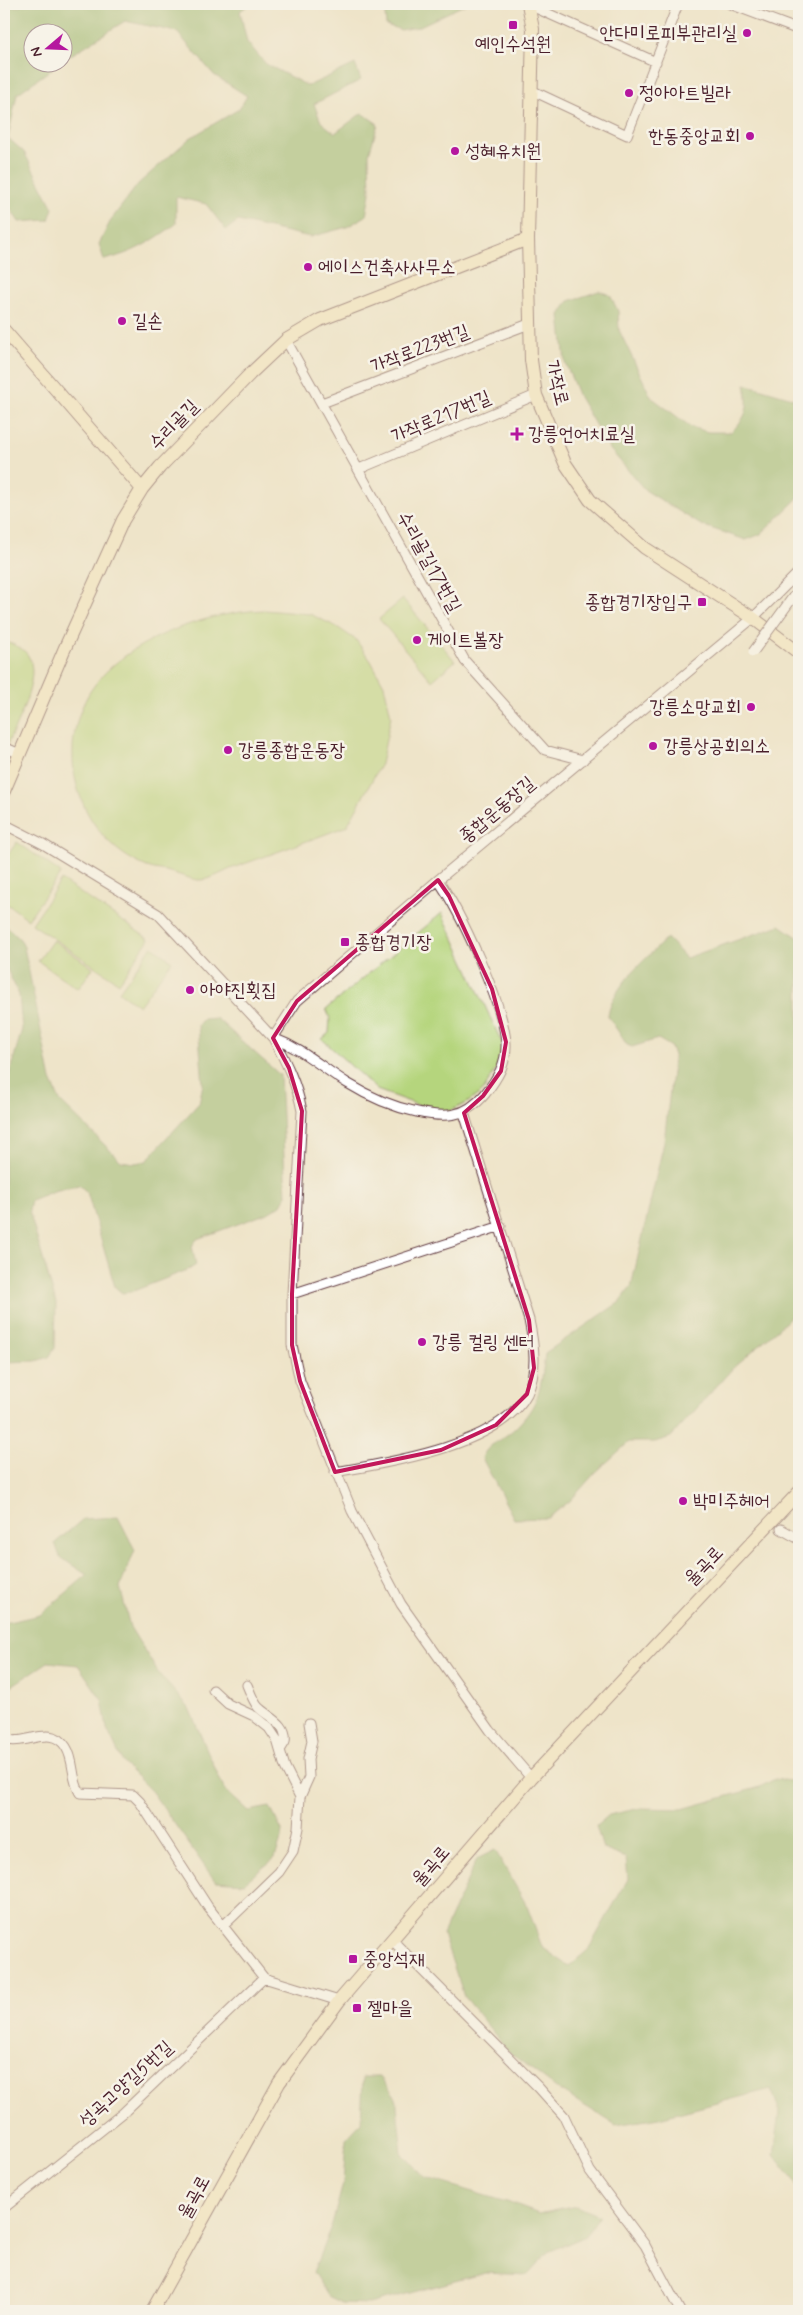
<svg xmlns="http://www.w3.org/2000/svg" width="803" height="2315" font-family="Mynerve,'Poor Story',sans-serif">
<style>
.green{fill:#b5d57d;stroke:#807a54}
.forest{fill:#90b66c;stroke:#6d6a4c}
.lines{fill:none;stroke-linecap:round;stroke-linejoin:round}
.street-casing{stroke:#633d43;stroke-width:11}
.secondary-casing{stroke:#633d43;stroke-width:14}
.street{stroke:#fff;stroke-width:9}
.secondary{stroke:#f7e8c3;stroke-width:12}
.street-bridge-casing{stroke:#633d43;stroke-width:11;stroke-linecap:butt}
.street-bridge{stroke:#fff;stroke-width:9}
.marked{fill:none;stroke:#c2185b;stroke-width:4;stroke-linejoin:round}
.poi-dot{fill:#b5179e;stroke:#f7f3e8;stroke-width:2}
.labels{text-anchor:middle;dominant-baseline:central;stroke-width:5;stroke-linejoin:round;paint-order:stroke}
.poi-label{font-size:19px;fill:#4a1f2b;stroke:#f7f3e8;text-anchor:start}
.street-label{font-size:19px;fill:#4a1f2b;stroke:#f7f3e8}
</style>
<rect width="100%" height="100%" fill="#f7f3e8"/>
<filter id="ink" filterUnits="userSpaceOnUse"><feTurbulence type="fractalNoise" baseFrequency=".02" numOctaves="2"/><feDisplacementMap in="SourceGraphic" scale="10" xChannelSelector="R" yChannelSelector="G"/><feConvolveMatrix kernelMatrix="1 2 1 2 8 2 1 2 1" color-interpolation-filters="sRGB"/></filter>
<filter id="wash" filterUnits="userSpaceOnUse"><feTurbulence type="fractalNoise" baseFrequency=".0096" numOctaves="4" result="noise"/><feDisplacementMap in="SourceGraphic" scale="20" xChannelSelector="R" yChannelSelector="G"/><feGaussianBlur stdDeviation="1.12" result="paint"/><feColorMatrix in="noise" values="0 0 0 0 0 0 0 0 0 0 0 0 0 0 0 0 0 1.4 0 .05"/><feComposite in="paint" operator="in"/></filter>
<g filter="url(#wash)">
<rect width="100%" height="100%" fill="#eee4c9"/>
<path class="green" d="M403,599L455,661L432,681L379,619Z
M264,610L310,614L337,627L356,640L371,661L384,685L391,716L381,764L347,826C308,841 269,855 230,869C222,873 207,881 198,880C190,879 181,875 173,873C165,870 155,870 147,867C78,839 52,752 91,690C124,640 207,612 264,610Z
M4,641C12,644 22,647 27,654C44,676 13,730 4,752Z
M17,842L61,873L28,919L4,902V860Z
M61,880L149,939L119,983L32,924Z
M442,913L503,1045L496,1069L483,1091L467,1103L450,1111L418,1105L377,1090L322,1039L329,1033L330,1018L326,1009Z
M53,940L93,968L78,989L38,961Z
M152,946L172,961L139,1006L119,992Z"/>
<path class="forest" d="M26,4H250L240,11L247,42L266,64L308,86L355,64L361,80L314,104L321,122L335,133L362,113L378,124L369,154L370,193L366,216L347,227L310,237L238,221L226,230L206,204L176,197V224C151,242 134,253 104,260L99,244L111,220L138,184L190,138L239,109L247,96L214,75L177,32L125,21L63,60L62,32H32V62L60,63L17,94L8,138L24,152L53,208L49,220L19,222L4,199V7L20,6Z
M384,4H466L418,27L401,30L386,25Z
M599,291L610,295L618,311L619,330L651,397L691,427L708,432H731C749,415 749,407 745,384L799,400V497L761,534L746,540L701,525L645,490L608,447L579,397L565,362L560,315L569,301Z
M4,924L20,939L24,947L51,1080L60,1101L121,1161L135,1163L146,1161L199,1103L203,1084L198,1025L203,1019L216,1018L280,1075L286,1196L281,1205L268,1213L197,1239L192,1246L196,1265L190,1269L131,1292L122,1293L115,1287L87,1192L79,1185L54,1191L31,1200L29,1211L56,1303L55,1348L49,1357L36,1361L4,1362V1093L22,1029L19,995L4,963Z
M780,925L799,938V1303L788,1320L733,1368L671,1437L655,1442H629L595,1473L570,1501L548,1518L514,1519L482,1458C487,1444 502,1440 513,1430C540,1405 541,1388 545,1353L620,1302L631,1287L664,1142L674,1055L670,1046L658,1039L632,1047L627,1045L608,1016C612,986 647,958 667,938L686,958Z
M118,1517L135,1550L120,1587L130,1627L159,1674L189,1708L224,1789L248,1811L270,1807L283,1833L275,1858L244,1883L215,1881L152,1792L123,1763L107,1729L102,1700L78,1665L48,1662L4,1691V1623L40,1615L87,1575L60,1557L55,1543L83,1519Z
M775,1779L799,1782V2193L795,2182L774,2155L780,2112L771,2089L659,2118L616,2125L559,2090L510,2053L464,1997L443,1934L477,1859L495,1850L527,1906L542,1947L569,1966L588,1950L628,1879L626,1858L603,1849L596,1826L609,1815L641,1808L682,1809L760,1787Z
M363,2077H380L396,2097L402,2153L424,2177L507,2202L539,2214L576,2206L599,2216L586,2236L548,2252L527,2275L485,2273L369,2304L342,2303L328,2296L313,2272L332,2224L343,2184L346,2139L361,2123Z"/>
</g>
<g filter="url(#ink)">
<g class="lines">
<defs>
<path id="street" d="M730,4L799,30
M529,5L656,62
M533,91L627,135L678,4
M286,340L465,661L545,750L583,760
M322,403L529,324
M359,469L536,395
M793,597L799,593
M4,747L20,754
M4,824L43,844L158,914L273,1038C286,1062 297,1084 302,1111L292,1294V1345L300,1381L352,1511L401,1604L490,1730L531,1778
M438,880C460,911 504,1005 506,1043C507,1063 497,1079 485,1094C465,1118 445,1118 417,1112C393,1107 368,1096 347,1083C321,1067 303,1049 273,1038L297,1001L438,880L753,618L799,572
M292,1294L501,1226
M335,1472C387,1463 500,1446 527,1394C538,1371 534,1344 529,1320L464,1113
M781,1529L799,1539
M247,1685C250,1692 253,1701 258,1707C269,1718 288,1723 285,1742L280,1750
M213,1690L228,1704L254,1716L269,1728L277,1740L285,1767L300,1797L298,1828L293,1851L279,1872L223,1926
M4,1739C25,1747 51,1723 66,1747C75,1761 71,1779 80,1793L133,1795L140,1802L208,1907L264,1978L339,2001
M300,1797L309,1777L308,1759L312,1741L309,1723
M392,1940L539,2088L564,2116L590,2171L645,2245L680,2311
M4,2208L123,2113L264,1978"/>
<path id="secondary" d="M528,4L533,29L528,239L531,360L536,395L565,463L590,500L645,548L753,618L799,653
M4,330L142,489
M4,791L64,650L123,520L142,489L160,467L250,374L286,340L320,320L528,239
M152,2311L279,2083L339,2001L531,1778L799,1492"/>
</defs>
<use href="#street" class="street-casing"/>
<use href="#secondary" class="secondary-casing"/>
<use href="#street" class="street"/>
<use href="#secondary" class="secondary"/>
<defs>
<path id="street-bridge" d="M753,652L793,597"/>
</defs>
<use href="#street-bridge" class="street-bridge-casing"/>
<use href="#street-bridge" class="street-bridge"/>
</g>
</g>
<path d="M0 0H803V2315H0ZM438,880L449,896L492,989L506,1042L501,1071L483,1096L464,1113L529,1320L534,1368L527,1394L496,1425L441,1450L335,1472L300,1381L292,1345V1294L302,1111L289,1068L273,1038L297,1001Z" fill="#eee4c9" fill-opacity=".55" fill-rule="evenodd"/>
<path class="marked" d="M438,880L449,896L492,989L506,1042L501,1071L483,1096L464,1113L529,1320L534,1368L527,1394L496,1425L441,1450L335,1472L300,1381L292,1345V1294L302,1111L289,1068L273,1038L297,1001Z"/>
<g class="poi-dot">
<rect x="508" y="20" width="10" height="10" rx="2.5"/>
<circle cx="747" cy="33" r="5"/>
<circle cx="629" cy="93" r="5"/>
<circle cx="750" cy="136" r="5"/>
<circle cx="455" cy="151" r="5"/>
<circle cx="308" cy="267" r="5"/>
<circle cx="122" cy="321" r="5"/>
<path d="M514.5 426.5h5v5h5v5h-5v5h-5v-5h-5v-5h5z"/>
<rect x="697" y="597" width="10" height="10" rx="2.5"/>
<circle cx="417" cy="640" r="5"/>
<circle cx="751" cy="707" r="5"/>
<circle cx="653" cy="746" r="5"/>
<circle cx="228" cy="750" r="5"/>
<rect x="340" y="937" width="10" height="10" rx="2.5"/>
<circle cx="190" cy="990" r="5"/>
<circle cx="422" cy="1342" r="5"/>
<circle cx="683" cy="1501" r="5"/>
<rect x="348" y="1954" width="10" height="10" rx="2.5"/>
<rect x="352" y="2003" width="10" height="10" rx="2.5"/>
</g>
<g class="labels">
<g class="poi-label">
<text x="737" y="33" text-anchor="end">안다미로피부관리실</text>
<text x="513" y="44" text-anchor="middle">예인수석원</text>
<text x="639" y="93">정아아트빌라</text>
<text x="740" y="136" text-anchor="end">한동중앙교회</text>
<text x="465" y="151">성혜유치원</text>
<text x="318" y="267">에이스건축사사무소</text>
<text x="132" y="321">길손</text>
<text x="528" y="434">강릉언어치료실</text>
<text x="692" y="602" text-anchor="end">종합경기장입구</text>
<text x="427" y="640">게이트볼장</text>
<text x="741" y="707" text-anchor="end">강릉소망교회</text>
<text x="663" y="746">강릉상공회의소</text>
<text x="238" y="750">강릉종합운동장</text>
<text x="355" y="942">종합경기장</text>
<text x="200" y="990">아야진횟집</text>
<text x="432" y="1342">강릉 컬링 센터</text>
<text x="693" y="1501">박미주헤어</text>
<text x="363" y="1959">중앙석재</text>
<text x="367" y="2008">젤마을</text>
</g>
<g class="street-label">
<text transform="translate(420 349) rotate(-21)">가작로223번길</text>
<text transform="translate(557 383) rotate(76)">가작로</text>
<text transform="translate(441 417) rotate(-23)">가작로217번길</text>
<text transform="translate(174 425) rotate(-46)">수리골길</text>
<text transform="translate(429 562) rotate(61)">수리골길17번길</text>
<text transform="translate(497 810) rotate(-40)">종합운동장길</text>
<text transform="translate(704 1566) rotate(-46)">율곡로</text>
<text transform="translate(431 1866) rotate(-49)">율곡로</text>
<text transform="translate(126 2084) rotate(-42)">성곡고양길5번길</text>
<text transform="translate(194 2197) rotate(-61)">율곡로</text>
</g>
</g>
<rect width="803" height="2315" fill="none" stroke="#f7f3e8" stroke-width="20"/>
<g transform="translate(48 48) rotate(251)"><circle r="24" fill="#f7f3e8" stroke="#b29e9c"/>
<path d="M0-4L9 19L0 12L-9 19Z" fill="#b5179e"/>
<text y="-8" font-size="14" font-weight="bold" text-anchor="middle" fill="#4a1f2b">N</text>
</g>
</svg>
